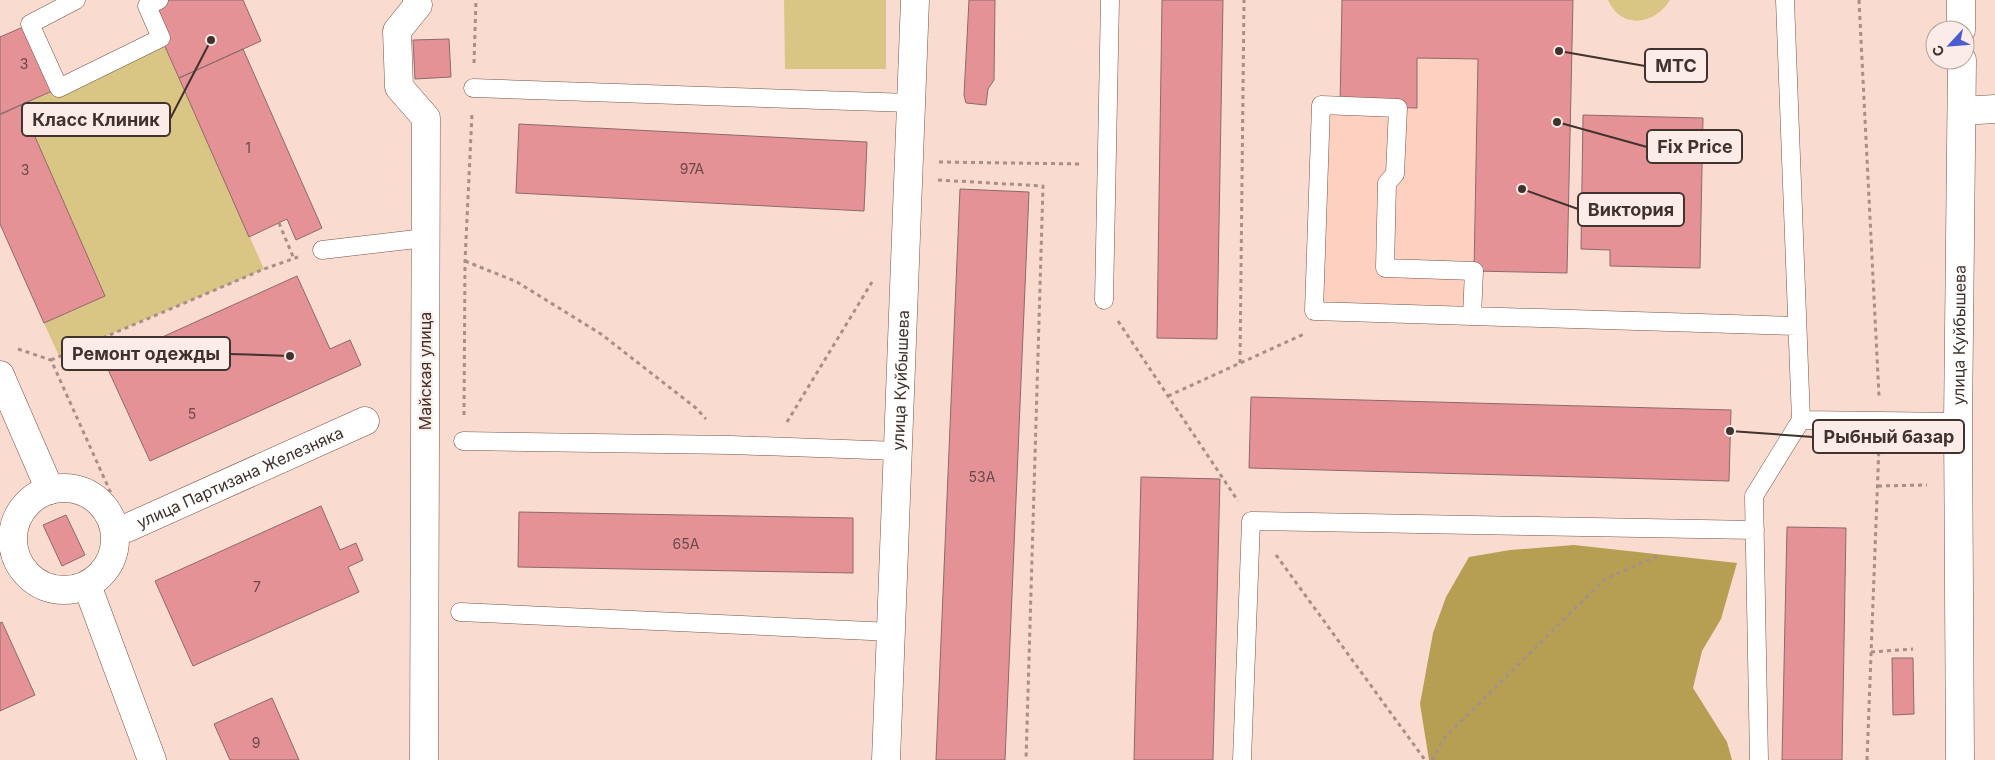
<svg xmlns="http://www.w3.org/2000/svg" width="1995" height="760" font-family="Inter,sans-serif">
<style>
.built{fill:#fed0bf}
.green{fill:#d9c685}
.forest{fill:#b69f52}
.building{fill:#e59297;stroke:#8d696a}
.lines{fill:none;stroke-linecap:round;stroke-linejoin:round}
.lane-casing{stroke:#745448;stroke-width:19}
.street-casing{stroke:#745448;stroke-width:29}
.secondary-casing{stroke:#745448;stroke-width:29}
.path{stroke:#a79087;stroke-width:3;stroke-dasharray:4 4;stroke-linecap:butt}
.lane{stroke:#fff;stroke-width:18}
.street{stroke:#fff;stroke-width:28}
.secondary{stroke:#fff;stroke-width:28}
.labels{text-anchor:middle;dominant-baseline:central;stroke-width:4;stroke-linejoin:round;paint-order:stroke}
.number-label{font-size:14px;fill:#694a47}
.street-label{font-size:16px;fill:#40322c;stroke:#fcece7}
.leader{fill:none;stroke:#40322c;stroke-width:2}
.callout-dot{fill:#40322c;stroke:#fcece7;stroke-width:2}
.callout{fill:#fcece7;stroke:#40322c;stroke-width:2}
.callout-label{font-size:18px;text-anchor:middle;font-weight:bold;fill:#40322c}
</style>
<rect width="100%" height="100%" fill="#fadbd0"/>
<path class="built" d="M1417,58L1478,59L1472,316L1314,311L1321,105L1416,108Z"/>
<path class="green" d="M784,0H886V69H785Z
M1608,0H1670C1655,25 1621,30 1608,0Z
M161,38L264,269L59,356L44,323L105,296L21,105Z"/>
<path class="forest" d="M1574,545L1737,563L1721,619L1702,651L1693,688L1727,742L1732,760H1429L1420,704L1433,633L1446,597L1469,557L1510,550Z"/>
<path class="building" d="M159,0H243L261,41L179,78L147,6Z
M969,0H995L994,80L988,89L986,105L966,103L964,95Z
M1162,0H1223L1217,339L1157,338Z
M1342,0H1573L1567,273L1474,271L1478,59L1417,58V108L1340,106Z
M30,24L59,88L0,114V37Z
M449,39L451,77L415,79L413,40Z
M243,49L322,228L296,240L287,219L249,237L179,78Z
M21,105L105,296L44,323L0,224V115Z
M1583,115L1703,118L1700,268L1610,266V250L1581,249Z
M519,124L867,142L864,211L516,193Z
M960,189L1029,192L1005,760H936Z
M297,276L330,349L350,340L361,365L150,461L105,363Z
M1251,397L1731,410L1729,481L1249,468Z
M1141,477L1220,479L1213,760H1134Z
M321,506L340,550L356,543L363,560L348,567L359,592L193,666L155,581Z
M519,512L853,518V573L518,567Z
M66,515L85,555L62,566L43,525Z
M1787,527L1846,528L1842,760H1782Z
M2,622L35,695L0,711V623Z
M1892,658H1913L1914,714L1893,715Z
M272,698L299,760H230L214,724Z"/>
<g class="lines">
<defs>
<path id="lane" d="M76,0L30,24L59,88L161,38L147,6L159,0
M1785,0L1801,420L1958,422
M473,88L910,103
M1321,105L1398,108L1395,174L1387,183L1385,268L1474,271L1472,316L1314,311Z
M322,250L425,238
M1104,300L1110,0
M1472,316L1797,326
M463,441L731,445L899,451
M460,612L892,632
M1242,760L1251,521L1755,530
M1759,760L1754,496L1801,420"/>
<g id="street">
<path d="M417,0L418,5L397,31L399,87L426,118L424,760"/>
<path d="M1962,111L1995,109"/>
<path d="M0,375L50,490"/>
<circle cx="64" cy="539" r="51"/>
<path id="s1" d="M115,530L127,528L365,421"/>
<path d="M87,585L152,760"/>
<path id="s2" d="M886,760L915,0"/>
</g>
<g id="secondary">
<path d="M1961,0V30"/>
<path id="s3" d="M1960,760L1958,422L1962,60"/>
</g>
</defs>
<use href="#lane" class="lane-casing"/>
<use href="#street" class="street-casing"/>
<use href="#secondary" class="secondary-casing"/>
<path class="path" d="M1859,0L1879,396
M474,63L476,0
M939,162L1083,164
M938,180L1043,186L1026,760
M279,223L294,259
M465,261L517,282L601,334L696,408L706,419
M1118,321L1238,501
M18,349L51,360L114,500
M51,360L264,269L298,257
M1240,363L1244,0
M1168,396L1304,334
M464,415L465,261L472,114
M787,422L872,282
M1878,486L1927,485
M1276,555L1425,760
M1871,652L1913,649
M1432,760L1445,737L1605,579L1658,556
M1867,760L1879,445"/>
<use href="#lane" class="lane"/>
<use href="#street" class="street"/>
<use href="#secondary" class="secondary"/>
</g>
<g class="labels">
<g class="number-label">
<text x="24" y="63">3</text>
<text x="248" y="147">1</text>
<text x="692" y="168">97А</text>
<text x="25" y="169">3</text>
<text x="192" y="413">5</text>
<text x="982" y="476">53А</text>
<text x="686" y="543">65А</text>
<text x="257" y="586">7</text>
<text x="256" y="742">9</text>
</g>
<g class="street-label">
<text stroke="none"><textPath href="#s3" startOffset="425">улица Куйбышева</textPath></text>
<text transform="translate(425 371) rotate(-90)">Майская улица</text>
<text stroke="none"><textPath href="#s2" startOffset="380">улица Куйбышева</textPath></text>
<text stroke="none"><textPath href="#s1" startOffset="136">улица Партизана Железняка</textPath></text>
</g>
</g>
<path class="leader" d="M1559 51L1645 66M211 40L170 119M1557 122L1647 147M1522 189L1578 209M290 356L230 354M1730 431L1813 437"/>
<g class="callout-dot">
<circle cx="1559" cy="51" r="5"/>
<circle cx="211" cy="40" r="5"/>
<circle cx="1557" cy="122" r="5"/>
<circle cx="1522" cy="189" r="5"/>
<circle cx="290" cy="356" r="5"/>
<circle cx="1730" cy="431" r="5"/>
</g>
<g class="callout">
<rect x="1645" y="49" width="62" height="33" rx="5"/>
<rect x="22" y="103" width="148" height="33" rx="5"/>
<rect x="1647" y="130" width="95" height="33" rx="5"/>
<rect x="1578" y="193" width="106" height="33" rx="5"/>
<rect x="62" y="337" width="168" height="33" rx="5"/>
<rect x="1813" y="420" width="151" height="33" rx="5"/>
</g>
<g class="callout-label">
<text x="1676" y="72">МТС</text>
<text x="96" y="126">Класс Клиник</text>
<text x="1695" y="153">Fix Price</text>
<text x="1631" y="216">Виктория</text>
<text x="146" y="360">Ремонт одежды</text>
<text x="1889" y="443">Рыбный базар</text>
</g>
<g transform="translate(1950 45) rotate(244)"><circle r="24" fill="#fcece7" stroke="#b1a29c"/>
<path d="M0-4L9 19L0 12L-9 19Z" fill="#4b5cd1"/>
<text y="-8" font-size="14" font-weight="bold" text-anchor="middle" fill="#40322c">С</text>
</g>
</svg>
